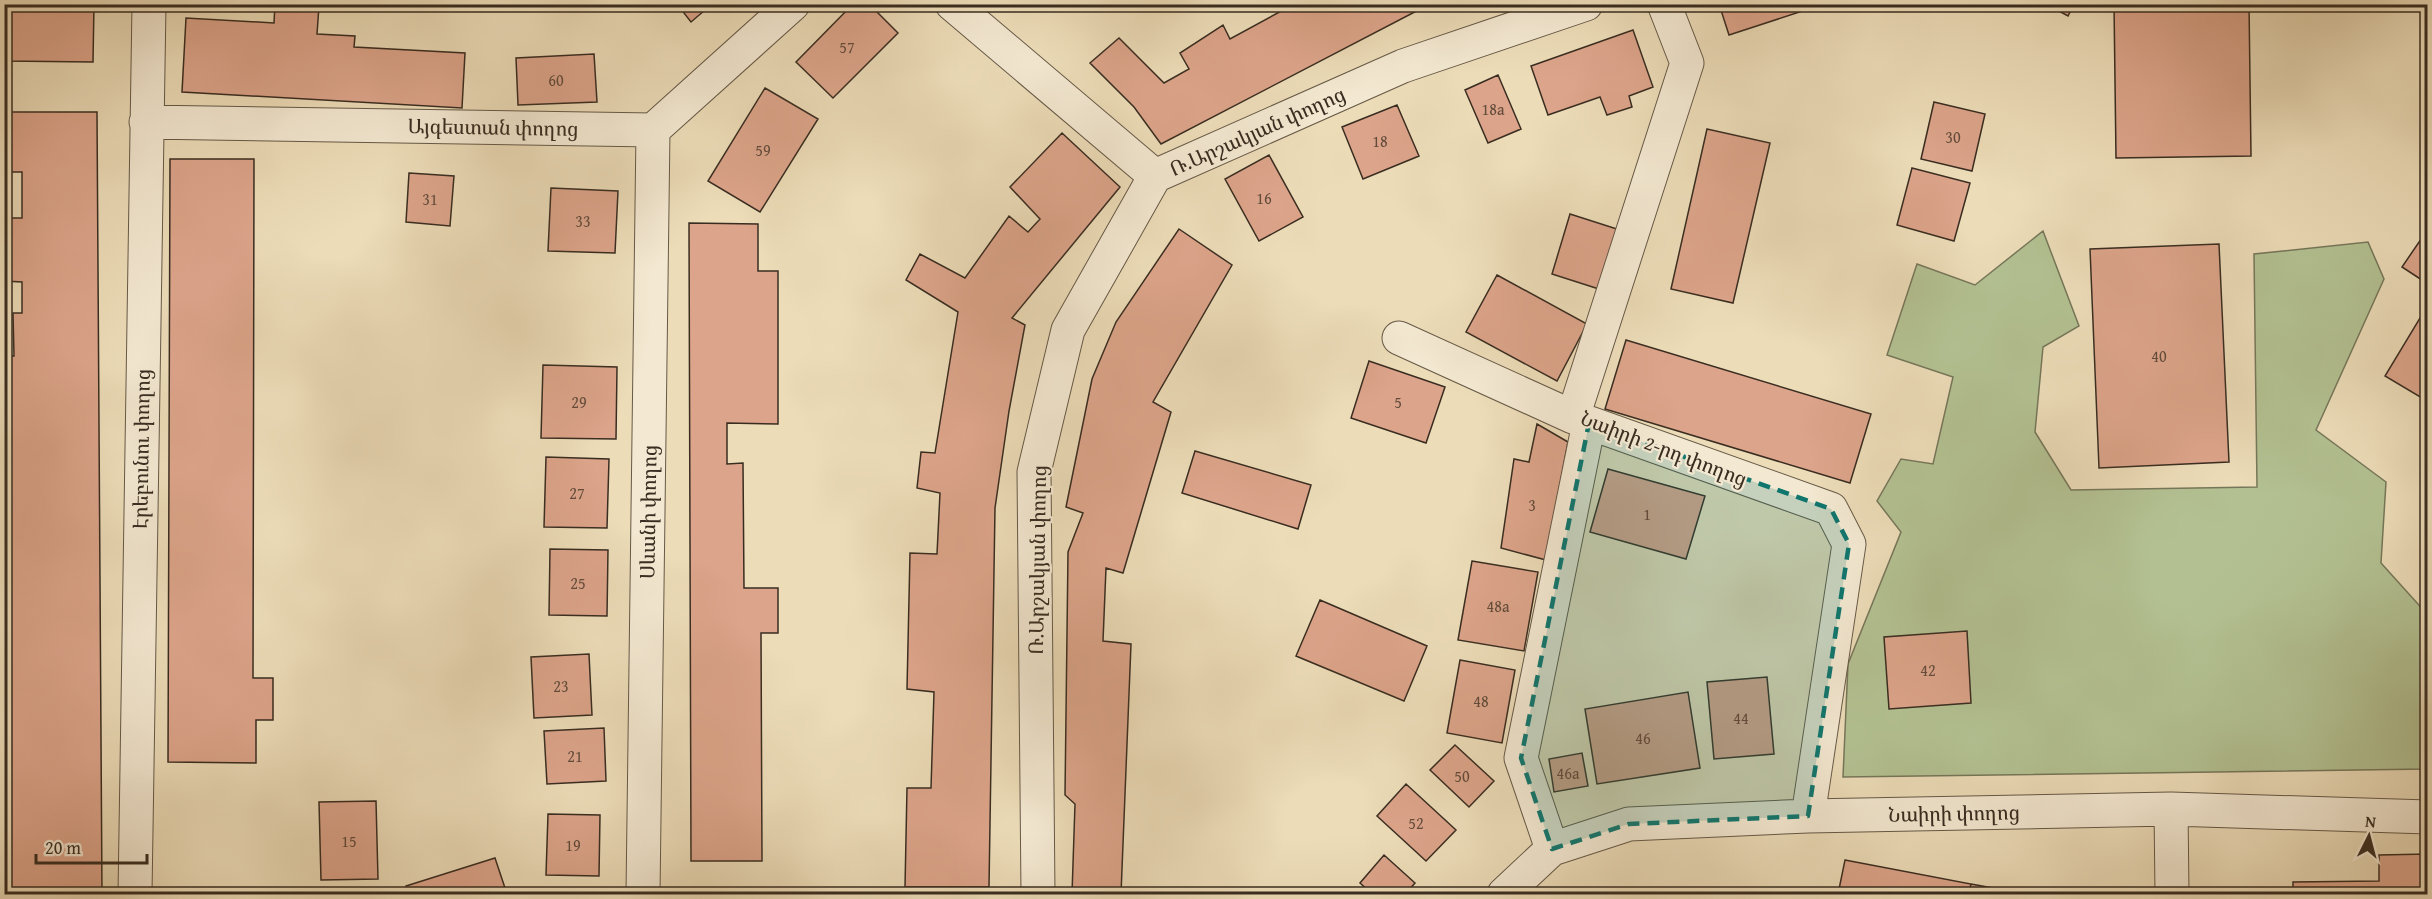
<svg xmlns="http://www.w3.org/2000/svg" width="2432" height="899" font-family="'Gentium Book Plus','Noto Serif Armenian',serif">
<style>
.green{fill:#b3c192;stroke:#76775a;stroke-width:1.5}
.building{fill:#dca48a;stroke:#392d21;stroke-width:1.5}
.lines{fill:none;stroke-linecap:round;stroke-linejoin:round}
.street-casing{stroke:#665947;stroke-width:35}
.street{stroke:#f3e8d1;stroke-width:33}
.marked{fill:#0f766e;fill-opacity:0.2;stroke:#0f766e;stroke-width:4.5;stroke-dasharray:12 8;stroke-linejoin:round}
.labels{text-anchor:middle;dominant-baseline:central;stroke-width:4.5;stroke-linejoin:round;paint-order:stroke}
.number-label{font-size:16px;fill:#624b3b}
.street-label{font-size:20px;fill:#392d21;stroke:#f3e8d1}
</style>
<rect width="100%" height="100%" fill="#ecdcb8"/>
<filter id="stains"><feTurbulence type="fractalNoise" baseFrequency=".00333" numOctaves="4"/><feColorMatrix values="0 0 0 0 .2 0 0 0 0 .09 0 0 0 0 .02 0 0 0 .5 -.17"/></filter>
<radialGradient id="worn" r=".72"><stop offset=".6" stop-color="#630" stop-opacity="0"/><stop offset="1" stop-color="#630" stop-opacity=".3"/></radialGradient>
<path class="green" d="M2043,231L2079,326L2043,347L2035,432L2071,490L2257,487L2254,254L2368,242L2384,279L2316,430L2386,482L2381,563L2427,614V769L1843,777L1848,664L1901,532L1877,501L1901,459L1933,464L1953,377L1887,355L1917,264L1975,285Z"/>
<path class="building" d="M4,4H94L93,62L4,61Z
M275,4L319,6L317,34L355,36L354,47L465,53L462,108L182,92L186,18L274,23Z
M677,4H712L691,22Z
M853,4H869L898,33L833,98L796,62Z
M1294,4H1430L1161,144L1134,107L1090,63L1119,38L1164,83L1189,69L1180,53L1223,25L1230,39Z
M1719,4H1824L1729,35Z
M2046,4H2074L2068,16Z
M2114,4H2249L2251,156L2116,158Z
M1633,30L1653,87L1629,96L1632,107L1607,115L1600,97L1548,115L1531,66Z
M594,54L597,102L518,105L516,58Z
M1498,75L1521,129L1488,143L1465,90Z
M765,88L818,119L760,212L708,181Z
M1934,102L1985,114L1972,171L1921,159Z
M1397,105L1419,156L1363,179L1342,127Z
M4,112H97L102,894H4V356H14L13,313H22V282L4,281V218H22V172H4Z
M1707,129L1770,143L1733,303L1671,289Z
M1062,133L1120,187L1012,318L1025,325L1009,411L995,508L989,887H905L907,788H931L934,692L907,689L910,553L937,554L940,493L917,488L921,452L935,453L958,312L906,280L920,254L965,278L1009,216L1028,232L1040,219L1010,187Z
M1269,155L1303,217L1259,241L1225,179Z
M170,159H254L253,678H273V720H256V763L168,762Z
M1912,168L1970,183L1954,241L1897,225Z
M409,173L454,176L450,226L406,222Z
M551,188L618,191L615,253L548,251Z
M1570,214L1620,230L1602,290L1552,274Z
M689,223L758,224V271H778V424L727,423V464L743,463L744,588H778V633H761L762,861H691Z
M1179,229L1232,265L1153,402L1171,412L1123,573L1106,568L1103,641L1131,644L1121,894H1072L1075,804L1065,795L1068,552L1083,513L1066,507L1092,379L1116,322Z
M2428,229V284L2402,267Z
M2219,244L2229,462L2099,468L2090,249Z
M1497,275L1587,324L1557,381L1466,332Z
M2426,308L2428,390L2422,398L2385,376Z
M1626,340L1871,414L1850,483L1605,409Z
M1369,361L1445,387L1426,443L1351,418Z
M543,365L617,367L616,439L541,438Z
M1537,424L1568,442L1546,560L1501,548L1514,459L1529,462Z
M1195,451L1311,485L1298,529L1182,493Z
M546,457L609,459L607,528L544,527Z
M1608,469L1705,496L1686,559L1590,532Z
M550,549L608,550L607,616L549,615Z
M1472,561L1538,572L1524,651L1458,640Z
M1320,600L1427,646L1404,701L1296,656Z
M1967,631L1971,703L1889,709L1884,637Z
M589,654L592,715L534,718L531,657Z
M1460,660L1515,670L1502,743L1447,733Z
M1767,677L1774,754L1714,759L1707,682Z
M1688,692L1700,768L1597,784L1585,709Z
M604,728L606,781L547,784L544,731Z
M1455,745L1494,781L1469,807L1430,770Z
M1582,753L1588,786L1554,792L1549,759Z
M1406,784L1456,830L1426,861L1377,816Z
M376,801L378,879L321,880L319,802Z
M548,814L600,815L599,876L546,875Z
M2428,854V894H2293V882L2379,881V855Z
M1384,855L1415,883L1405,894H1372L1360,883Z
M495,858L505,888L483,894H409L406,886Z
M1845,860L1971,884L1969,894H1838Z
M1971,884L2026,894H1969Z"/>
<g class="lines">
<defs>
<path id="street" d="M952,4L1155,176
M1664,4L1687,63L1573,417L1831,509L1849,544L1808,816
M146,122L653,130L793,4
M1399,338L1573,417
M2171,809L2172,894
M1552,849L1521,758L1589,423
M135,894L149,4
M643,894L653,130
M1038,894L1034,472L1068,330L1155,176L1403,66L1586,4
M1504,894L1552,849L1629,824L1808,816L2171,809L2428,817"/>
</defs>
<use href="#street" class="street-casing"/>
<use href="#street" class="street"/>
</g>
<path class="marked" d="M1589,423L1831,509L1849,544L1808,816L1629,824L1552,849L1521,758Z"/>
<g class="labels">
<g class="number-label">
<text x="847" y="47">57</text>
<text x="556" y="80">60</text>
<text x="1493" y="109">18a</text>
<text x="1953" y="137">30</text>
<text x="1380" y="141">18</text>
<text x="763" y="150">59</text>
<text x="1264" y="198">16</text>
<text x="430" y="199">31</text>
<text x="583" y="221">33</text>
<text x="2159" y="356">40</text>
<text x="579" y="402">29</text>
<text x="1398" y="402">5</text>
<text x="577" y="493">27</text>
<text x="1532" y="505">3</text>
<text x="1647" y="514">1</text>
<text x="578" y="583">25</text>
<text x="1498" y="606">48a</text>
<text x="1928" y="670">42</text>
<text x="561" y="686">23</text>
<text x="1481" y="701">48</text>
<text x="1741" y="718">44</text>
<text x="1643" y="738">46</text>
<text x="575" y="756">21</text>
<text x="1568" y="773">46a</text>
<text x="1462" y="776">50</text>
<text x="1416" y="823">52</text>
<text x="349" y="841">15</text>
<text x="573" y="845">19</text>
</g>
<g class="street-label">
<text transform="translate(493 127) rotate(1)">Այգեստան փողոց</text>
<text transform="translate(1257 131) rotate(-24)">Ռ.Արշակյան փողոց</text>
<text transform="translate(1664 448) rotate(21)">Նաիրի 2-րդ փողոց</text>
<text transform="translate(141 449) rotate(-89)">Էրեբունու փողոց</text>
<text transform="translate(648 512) rotate(-89)">Սևանի փողոց</text>
<text transform="translate(1037 560) rotate(-89)">Ռ.Արշակյան փողոց</text>
<text transform="translate(1954 813) rotate(-1)">Նաիրի փողոց</text>
</g>
</g>
<rect width="2432" height="899" fill="none" stroke="#ecdcb8" stroke-width="24"/>
<rect x="6" y="6" width="2420" height="887" fill="none" stroke="#392d21" stroke-width="3"/>
<rect x="12" y="12" width="2408" height="875" fill="none" stroke="#392d21" stroke-width="1.5"/>
<g transform="translate(2369 836) rotate(6)" stroke="#f3e8d1" stroke-width="4.5" paint-order="stroke">
<path d="M0-4.5L10 22L0 15L-10 22Z" fill="#392d21"/>
<text y="-9" font-size="16" font-weight="bold" text-anchor="middle" fill="#392d21">N</text>
</g>
<path d="M36 854v9h111v-9" fill="none" stroke="#392d21" stroke-width="3"/>
<text x="45" y="854" font-size="18" fill="#392d21" stroke="#f3e8d1" stroke-width="4.5" paint-order="stroke">20 m</text>
<rect width="100%" height="100%" filter="url(#stains)"/>
<rect width="100%" height="100%" fill="url(#worn)"/>
</svg>
